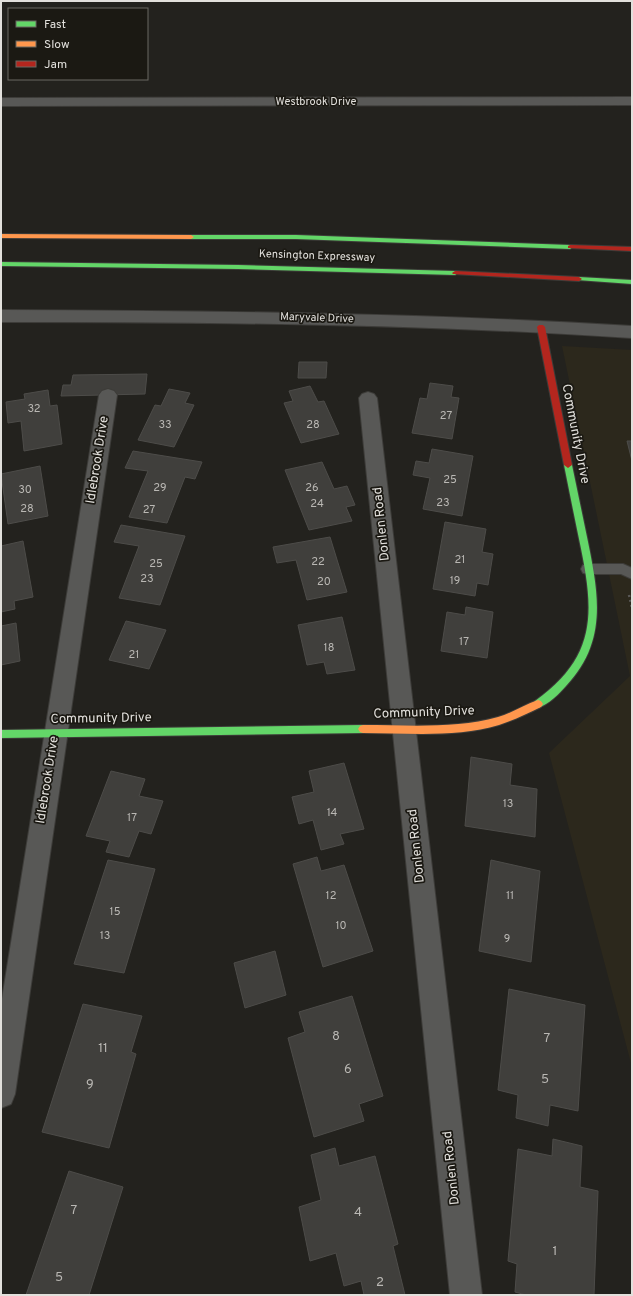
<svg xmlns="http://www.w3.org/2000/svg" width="633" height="1296" font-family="Overpass,sans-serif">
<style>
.built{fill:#2c281c}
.building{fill:#403f3c;stroke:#4d4c49}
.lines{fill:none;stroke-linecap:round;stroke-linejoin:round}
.lane-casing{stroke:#3d3c39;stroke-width:2}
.street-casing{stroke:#3d3c39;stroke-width:2}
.fast-casing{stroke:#3d3c39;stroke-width:2}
.slow-casing{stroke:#3d3c39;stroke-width:2}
.jam-casing{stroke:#3d3c39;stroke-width:2}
.path{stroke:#5a5957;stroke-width:2.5;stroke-dasharray:2 3;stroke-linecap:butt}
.lane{fill:#585856;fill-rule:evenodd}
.street{fill:#585856;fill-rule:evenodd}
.fast{fill:#63d668;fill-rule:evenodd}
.slow{fill:#ff974d;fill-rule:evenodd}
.jam{fill:#b3261e;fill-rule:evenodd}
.labels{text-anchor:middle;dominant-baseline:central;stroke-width:3.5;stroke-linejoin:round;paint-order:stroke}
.far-street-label{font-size:11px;fill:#e2e0dc;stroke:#1b1913}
.number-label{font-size:11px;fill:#bab8b4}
.street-label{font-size:13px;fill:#e2e0dc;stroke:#1b1913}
.near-number-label{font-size:13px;fill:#bab8b4}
</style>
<rect width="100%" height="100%" fill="#23221e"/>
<path class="built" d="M562,346L632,350V1067L549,753L630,676Z"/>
<path class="building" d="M299,362H327L326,378H298Z
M147,374L145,394L61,396L63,385H71L73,375Z
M430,383L453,386L451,397L459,398L452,439L412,433L420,398L427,399Z
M310,386L318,402L324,401L339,434L301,443L284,403L293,401L289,391Z
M169,389L190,393L185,403L194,405L174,447L138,440L155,405L161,406Z
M48,390L50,406L57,405L62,444L24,451L21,421L8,423L6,402L25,399L24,394Z
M627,441H632V461Z
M432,449L473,456L462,516L423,509L430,478L413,475L416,461L429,463Z
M133,451L202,462L195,479L185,477L167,523L129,517L148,471L125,468Z
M322,462L334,489L347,486L355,505L346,507L352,521L309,530L285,470Z
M40,466L48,516L8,524L1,474Z
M445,522L486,529L482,552L493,554L488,585L477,583L475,596L433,589Z
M121,525L185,536L160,605L119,598L139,546L114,542Z
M330,537L347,592L307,600L296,560L277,563L273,547Z
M23,541L33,597L14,601L15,609L1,612V546Z
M466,607L493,612L487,658L441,651L447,612L465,615Z
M342,617L355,670L327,674L324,662L307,665L298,625Z
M126,621L166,630L149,669L109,660Z
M16,623L20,661L1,665V626Z
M471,757L512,764L510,785L537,789L535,837L465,826Z
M344,763L364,829L340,834L344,844L321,850L313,820L299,824L292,797L314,792L309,771Z
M111,771L145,779L139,796L163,801L151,834L139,831L129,857L106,852L110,841L86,836Z
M317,857L321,871L344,865L373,951L323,967L293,864Z
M108,860L155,869L124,973L74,964Z
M491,860L540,871L531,962L479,951Z
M275,951L286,995L245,1008L234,963Z
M509,989L585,1005L578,1111L550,1105L548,1126L516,1118L518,1095L498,1090Z
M352,996L383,1096L359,1104L364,1121L314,1137L288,1038L305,1032L299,1012Z
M83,1004L142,1016L131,1052L136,1054L109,1148L42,1132Z
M553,1139L582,1146L580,1187L598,1191L594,1295H526L515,1292L517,1264L508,1261L518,1149L552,1156Z
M335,1148L339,1166L375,1156L398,1244L393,1246L405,1295H364L361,1281L344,1286L336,1253L310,1261L299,1207L321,1200L311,1155Z
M69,1171L123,1187L89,1295H26Z"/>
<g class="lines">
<defs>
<path id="lane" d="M588,564H623L632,568V579L621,574H588L583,573L581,569L583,565Z"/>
<path id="street" d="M632,97V105L1,106V98Z
M1,310C212,311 422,313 632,326V338C422,324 212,322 1,322Z
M108,389L114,391L117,395L15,1094L11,1104L1,1108V1005L99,395L102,391Z
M368,392L374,394L377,398L482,1295H450L359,398L362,394Z"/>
<path id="fast" d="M296,235L570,245L573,247L570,249L296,239H191L188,237L191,235Z
M1,262L238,265L455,271L458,273L455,275L238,269L1,266Z
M579,277L632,280V284L577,280L576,279Z
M568,462L572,465C577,489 582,513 587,537C598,591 609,641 566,686C559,694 549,704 538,708L535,707L533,704L535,701C599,655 594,610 579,539C574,515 569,490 564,465Z
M363,725L366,726L368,729L366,732L363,733L1,738V730Z"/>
<path id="slow" d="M1,234L191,235L194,237L191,239L1,238Z
M538,700L541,701L543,704L541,707C527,714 514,720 499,725C456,738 407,733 363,733L360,732L358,729L360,726L363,725C407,725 455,729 498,717C512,713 524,705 538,700Z"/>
<path id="jam" d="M570,245L632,247V251L568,248V246Z
M455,271L579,277L582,279L579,281L453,274L452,273Z
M539,325H543L545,327L572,465L568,468L564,465L537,327Z"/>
</defs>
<use href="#lane" class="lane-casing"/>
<use href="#street" class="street-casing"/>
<use href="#fast" class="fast-casing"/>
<use href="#slow" class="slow-casing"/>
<use href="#jam" class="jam-casing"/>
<path class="path" d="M629,595L632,608"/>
<use href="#lane" class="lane"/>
<use href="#street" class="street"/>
<use href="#fast" class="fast"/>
<use href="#slow" class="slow"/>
<use href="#jam" class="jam"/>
</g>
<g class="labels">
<g class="far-street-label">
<text x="316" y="102">Westbrook Drive</text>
<text transform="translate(317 256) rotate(2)">Kensington Expressway</text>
<text transform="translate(317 318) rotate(2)">Maryvale Drive</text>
</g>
<g class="number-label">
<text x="34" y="409">32</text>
<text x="446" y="416">27</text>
<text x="165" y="425">33</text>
<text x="313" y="425">28</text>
<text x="450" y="480">25</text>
<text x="160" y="488">29</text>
<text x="312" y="488">26</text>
<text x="25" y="490">30</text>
<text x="443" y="503">23</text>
<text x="317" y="504">24</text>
<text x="27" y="509">28</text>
<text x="149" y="510">27</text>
<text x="460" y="560">21</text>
<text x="318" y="562">22</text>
<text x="156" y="564">25</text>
<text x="147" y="579">23</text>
<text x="455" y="581">19</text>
<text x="324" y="582">20</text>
<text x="464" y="642">17</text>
<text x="329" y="648">18</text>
<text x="134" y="655">21</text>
<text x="508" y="804">13</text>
<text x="332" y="813">14</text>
<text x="132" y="818">17</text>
<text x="331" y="896">12</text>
<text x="510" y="896">11</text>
<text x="115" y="912">15</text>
<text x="341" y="926">10</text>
<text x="105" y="936">13</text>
<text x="507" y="939">9</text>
</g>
<g class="street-label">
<text transform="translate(575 434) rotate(79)">Community Drive</text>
<text transform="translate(98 460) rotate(-81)">Idlebrook Drive</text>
<text transform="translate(382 524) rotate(-96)">Donlen Road</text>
<text transform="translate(424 713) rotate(-2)">Community Drive</text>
<text transform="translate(101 719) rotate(-1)">Community Drive</text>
<text transform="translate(48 780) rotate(-81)">Idlebrook Drive</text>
<text transform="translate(417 846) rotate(-96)">Donlen Road</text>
<text transform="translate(452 1168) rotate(-96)">Donlen Road</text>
</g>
<g class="near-number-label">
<text x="336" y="1037">8</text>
<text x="547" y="1039">7</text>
<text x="103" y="1049">11</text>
<text x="348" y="1070">6</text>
<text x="545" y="1080">5</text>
<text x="90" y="1085">9</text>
<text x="74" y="1211">7</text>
<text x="358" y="1213">4</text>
<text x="555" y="1252">1</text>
<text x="59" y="1278">5</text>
<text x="380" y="1283">2</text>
</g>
</g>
<rect width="633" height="1296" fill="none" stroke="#e2e0dc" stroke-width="4"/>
<rect x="8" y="8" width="140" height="72" fill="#1b1913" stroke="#6b6963"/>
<rect x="16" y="21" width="20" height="6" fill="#63d668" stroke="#6b6963"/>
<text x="44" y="28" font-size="12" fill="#e2e0dc">Fast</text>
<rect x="16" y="41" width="20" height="6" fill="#ff974d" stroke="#6b6963"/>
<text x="44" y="48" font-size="12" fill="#e2e0dc">Slow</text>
<rect x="16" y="61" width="20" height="6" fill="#b3261e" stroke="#6b6963"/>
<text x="44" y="68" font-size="12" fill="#e2e0dc">Jam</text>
</svg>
